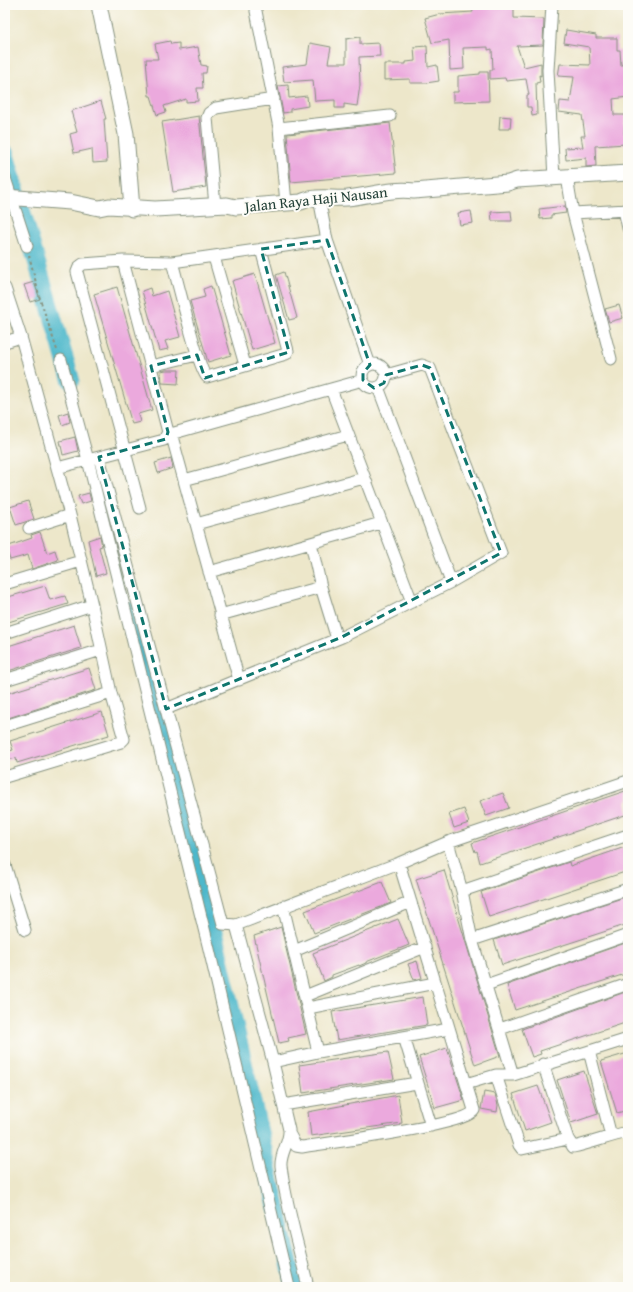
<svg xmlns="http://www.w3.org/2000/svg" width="633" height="1292" font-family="'Gentium Book Plus',serif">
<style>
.green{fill:#7ed89f;stroke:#4e8a6a}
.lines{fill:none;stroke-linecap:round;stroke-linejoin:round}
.river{stroke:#4eb8cb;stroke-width:18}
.building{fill:#eba9dd}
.street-casing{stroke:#86927f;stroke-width:13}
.secondary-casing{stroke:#86927f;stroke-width:17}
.path{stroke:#86927f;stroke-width:2;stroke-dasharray:3 3;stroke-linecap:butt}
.street{stroke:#fff;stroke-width:11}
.secondary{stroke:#fff;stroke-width:15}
.marked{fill:none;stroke:#0f766e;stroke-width:3;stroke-dasharray:8 5;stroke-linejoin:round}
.labels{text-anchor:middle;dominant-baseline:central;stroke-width:4;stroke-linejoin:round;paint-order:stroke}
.street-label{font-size:15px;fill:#1f3d34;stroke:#fdfcf7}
</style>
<rect width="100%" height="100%" fill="#fdfcf7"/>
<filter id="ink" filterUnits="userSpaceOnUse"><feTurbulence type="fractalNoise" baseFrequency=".025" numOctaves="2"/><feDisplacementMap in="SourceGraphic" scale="8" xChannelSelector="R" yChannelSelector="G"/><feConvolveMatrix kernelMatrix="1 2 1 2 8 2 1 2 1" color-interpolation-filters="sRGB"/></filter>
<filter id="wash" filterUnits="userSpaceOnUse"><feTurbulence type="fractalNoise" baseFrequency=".012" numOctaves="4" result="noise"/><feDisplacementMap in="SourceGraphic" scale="16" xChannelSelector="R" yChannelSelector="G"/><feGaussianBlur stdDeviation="0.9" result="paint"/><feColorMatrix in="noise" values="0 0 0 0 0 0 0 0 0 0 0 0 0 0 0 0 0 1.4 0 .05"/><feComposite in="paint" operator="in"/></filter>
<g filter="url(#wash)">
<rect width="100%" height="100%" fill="#ede7ca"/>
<path class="green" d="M92,465L210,916L295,1287H289Z"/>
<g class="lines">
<path class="river" d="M5,153L71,380
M130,610L213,930L295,1287"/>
</g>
<g id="blocks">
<path class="building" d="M503,5L514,6V18L544,19L543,45L517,46L524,67L541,63V76L539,75L540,82L536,83L537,115L532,116L531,107H527V95H529L526,79L506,81L505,78L490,79V70H493L492,49L488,50V47L463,48L464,69L450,70L449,40L432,43L425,18L440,14L473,12L472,6Z
M566,30L596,35V38H617V50H620L621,65L627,64L628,97L613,99L614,115H625L624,134L626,133V144L595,146L596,166L586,167V158L566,160L565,148L583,147L581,136H585L582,115L559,112L560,101L570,102L574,77L558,76L560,64L590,65L589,47L564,43Z
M360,37V44L379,43L380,56L359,57L360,85L357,106L344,104V108H335V100L315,101L313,80L284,82L282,67L307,64L310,43L331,47L328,63H346V39Z
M170,41L171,44L179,43V50L198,47L201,65L207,66L206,73H202L203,88H197L198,101L186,102V99L164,106L166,112L157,115L151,96H149L146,59H158L155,44Z
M427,46L428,67L437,65L439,81L426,83H410V79L384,80V64H406V62L415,61L414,47Z
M480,72H488L489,101L453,102V92H458V76L480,74Z
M288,85L289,98L307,96L308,106L290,109V112L283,113L278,86Z
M101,101L106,119H104L107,162L93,163L92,149L74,153L70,134L77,132L71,111Z
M199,116L206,187L173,192L162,122Z
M500,116L511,117L510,129H499Z
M390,123L396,173L291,182L287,134Z
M565,206L566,213L551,215V218L540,219L539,209Z
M471,211L473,223L460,225L458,213Z
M511,211L512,221H492L491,212Z
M284,272L297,318L289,320L276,275Z
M255,274L275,343L252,350L232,281Z
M34,282L40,299L30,302L24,285Z
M211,286L231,355L208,362L190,301L205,297L203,289Z
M117,287L152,410L138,414L140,422L132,424L94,294Z
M150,288L152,296L167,291L180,337L165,341L168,349L159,351L142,291Z
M619,305L623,318L609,322L605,309Z
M166,370H179L178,384L162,383L161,371Z
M68,412L70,422L62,425L59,415Z
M75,437L78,451L63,455L60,441Z
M171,458L173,468L158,473L155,463Z
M89,493L91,501L81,504L78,496Z
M28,501L34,519L16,525L10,507Z
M40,532L47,553L55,550L58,560L32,569L28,555L10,560L6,547L32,538L31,535Z
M100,536L102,546L99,547L106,573L96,576L88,540Z
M45,586L50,600L65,596L68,604L5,623V598Z
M74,625L81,648L5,672V647Z
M89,668L96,690L5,719V694Z
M102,712L109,735L17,763L16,758L5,761V752L13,750L10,741Z
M628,790V800L626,801L628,814L480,863L477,851L475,852L472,843Z
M503,793L509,808L486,816L480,801Z
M464,809L469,823L454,828L449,814Z
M628,846V871L489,917L481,892L569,862L570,866Z
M444,870L500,1056L475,1065L416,879Z
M382,882L391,903L314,933L305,911Z
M628,896V924L502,965L494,940Z
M398,919L409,945L366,962V963L359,966V965L332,975V977L324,981L313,953Z
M281,927L306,1034L288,1038L289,1041L279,1043L254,936Z
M628,942V973L515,1010L507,985Z
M417,961L422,978L414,980L408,964Z
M628,991V1022L540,1051L541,1054L532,1057L522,1029Z
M423,997L427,1025L337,1040L332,1012Z
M447,1048L464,1100L435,1108L419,1057Z
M388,1052L394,1079L303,1093L299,1065Z
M628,1053V1110L617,1113L601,1061Z
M584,1071L598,1114L571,1123L557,1080Z
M538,1086L551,1122L525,1131L513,1094Z
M484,1092L495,1094L498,1105L497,1112L481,1109Z
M398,1095L402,1123L311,1136L308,1112Z"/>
</g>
</g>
<g filter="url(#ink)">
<use href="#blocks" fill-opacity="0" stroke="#86927f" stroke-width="1"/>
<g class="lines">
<defs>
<path id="street" d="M552,5L548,70L554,178
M256,11L279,128L286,203
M279,128L390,116
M567,177L573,213L628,210
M5,178L27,246
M319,198L327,240L370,365
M215,206L207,118L209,113L216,108L274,99
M624,210L628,228
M573,213L611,359
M214,257L245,365
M172,262C177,278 199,372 207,377L286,354L288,351L261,249
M5,288L21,337L70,515L92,605L111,693L124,739L121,742L5,777
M5,342L21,337
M61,360L88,460L208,945L289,1287
M362 376a12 12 0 1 1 24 0a12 12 0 1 1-24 0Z
M151,366L197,355
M378,387L451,582
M331,389L412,602
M171,433L239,680
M167,435L363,380
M99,457L223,924L236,925L399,863L448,842L628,781
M57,468L164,440L168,432L123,261
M184,480L348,435
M140,508L77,272L79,267L83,264L123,261L172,262L327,240
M196,524L364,478
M29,528L70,515
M311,543L321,587L337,639
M209,572L381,523
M8,583L81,561
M220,615L321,587
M5,633L92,605
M5,680L101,650
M166,709L342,637L451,582L501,553L430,368L422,365L386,375
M5,726L111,693
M448,842L462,891L472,940L513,1075
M5,865L25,930
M462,891L628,835
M283,906L318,1052
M236,925L273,1062L289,1130C290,1142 280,1153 281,1166C286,1206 299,1247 308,1287
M472,940L628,889
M294,951L411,902
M486,985L628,935
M305,996L425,947
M308,1008L435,983
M500,1029L628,984
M404,1037L431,1126
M589,1051L611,1136
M273,1062L318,1052L449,1029
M543,1064L568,1139
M496,1075L519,1145L522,1149L568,1139L573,1147C592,1143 609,1136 628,1132
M466,1084L496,1075H513L628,1039
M283,1105L417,1083
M290,1135L296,1146L302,1147C326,1143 468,1125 474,1110L399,863"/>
<path id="secondary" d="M99,5L126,134L132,209
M5,197L70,202L99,208L109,206L155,209L227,205L236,207L301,202C316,195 331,199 347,198C369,196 391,188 414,191L508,183L517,180L628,173"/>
</defs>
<use href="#street" class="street-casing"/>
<use href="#secondary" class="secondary-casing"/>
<path class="path" d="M628,116L626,122L628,161
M29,255L40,299L57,350"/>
<use href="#street" class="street"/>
<use href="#secondary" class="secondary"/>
</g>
</g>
<path class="marked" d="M327,240L370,365L363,373V380L374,388L384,383L386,375L422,365L430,368L501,553L342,637L166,709L99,457L166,439L168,432L151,366L197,355L205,378L289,352L261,249Z"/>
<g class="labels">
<g class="street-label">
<text transform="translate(316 199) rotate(-6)">Jalan Raya Haji Nausan</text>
</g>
</g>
<rect width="633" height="1292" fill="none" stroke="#fdfcf7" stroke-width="20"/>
</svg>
